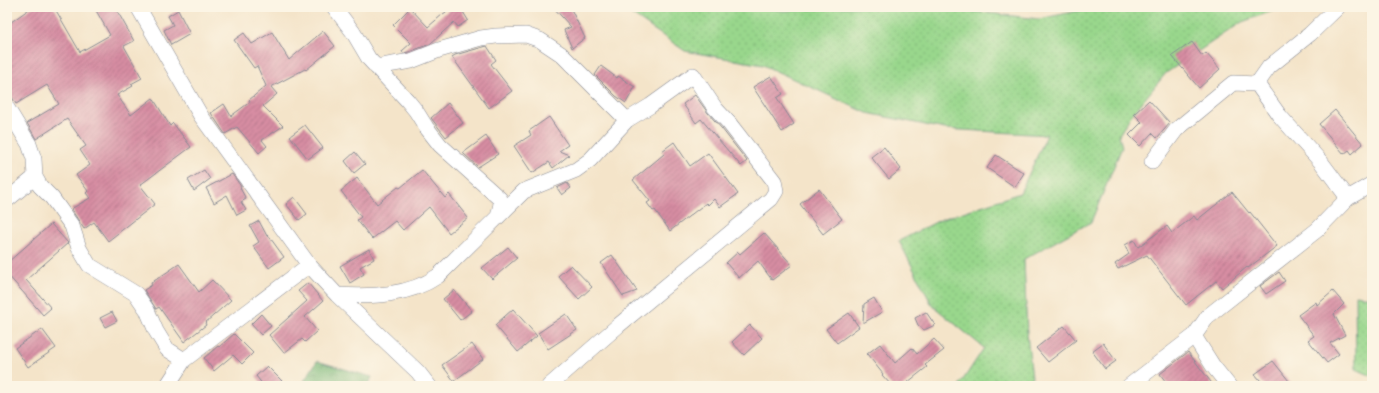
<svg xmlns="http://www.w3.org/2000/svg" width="1379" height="393" font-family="'IM FELL DW Pica',serif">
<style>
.grass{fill:url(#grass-dots);stroke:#5a8375}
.forest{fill:url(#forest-crowns);stroke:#4a746b}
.building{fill:url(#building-hatch)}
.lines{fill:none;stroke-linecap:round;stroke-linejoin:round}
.street-casing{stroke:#888a94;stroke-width:16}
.street{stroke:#fff;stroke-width:15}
</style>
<defs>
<pattern id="grass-dots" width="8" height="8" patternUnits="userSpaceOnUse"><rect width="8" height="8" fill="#99d78c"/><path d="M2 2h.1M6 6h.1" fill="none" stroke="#83b97b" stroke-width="1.8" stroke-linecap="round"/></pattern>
<pattern id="forest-crowns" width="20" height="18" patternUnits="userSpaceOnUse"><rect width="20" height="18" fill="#7ab878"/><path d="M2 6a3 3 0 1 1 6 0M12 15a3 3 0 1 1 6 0" fill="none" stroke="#639666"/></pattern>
<pattern id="building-hatch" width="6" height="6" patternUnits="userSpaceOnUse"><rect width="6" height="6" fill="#d78da3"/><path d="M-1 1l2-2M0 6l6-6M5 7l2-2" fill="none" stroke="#ae7488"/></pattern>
</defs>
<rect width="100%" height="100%" fill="#fcf5e5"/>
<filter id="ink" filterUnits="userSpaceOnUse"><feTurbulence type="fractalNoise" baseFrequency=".025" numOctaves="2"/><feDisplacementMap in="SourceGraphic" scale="8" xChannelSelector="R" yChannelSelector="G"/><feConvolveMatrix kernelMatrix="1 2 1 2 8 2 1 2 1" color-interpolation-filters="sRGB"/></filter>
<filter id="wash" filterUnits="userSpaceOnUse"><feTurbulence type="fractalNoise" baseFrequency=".012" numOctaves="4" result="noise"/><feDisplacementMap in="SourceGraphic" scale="16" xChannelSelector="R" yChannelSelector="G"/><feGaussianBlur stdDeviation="0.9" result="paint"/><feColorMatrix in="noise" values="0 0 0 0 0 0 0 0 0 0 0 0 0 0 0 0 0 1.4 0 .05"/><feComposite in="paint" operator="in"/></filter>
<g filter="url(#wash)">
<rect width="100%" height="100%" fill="#f4e4c9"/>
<path class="grass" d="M621,7H759L784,11L841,7H936L1039,19L1092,8L1093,7H1284L1242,22L1166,73L1130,117L1119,135L1122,147L1091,222L1024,259L1027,334L1033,386H959L984,348L932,305L899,241L942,219L1020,193L1047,135L945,129L867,113L763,65L685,51Z
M1355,295L1372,297V376L1356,369Z"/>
<path class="forest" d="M317,361L372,377L368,386H301Z"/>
<g id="blocks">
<path class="building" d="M32,7H54L80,52L110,35L94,7H115L134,41L124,46L142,78L131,84L133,86L117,95L131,115L153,98L170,126L173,123L191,147L140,185L155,204L108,241L94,222L84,229L71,209L90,198L86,193L88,191L76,175L90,165L80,150L86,146L67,119L36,139L27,123L59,104L47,85L16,104L7,89V25Z
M454,7H460L468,20L458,27L454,22L430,44L409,52L403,53L402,51L411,43L393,25L410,8L428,27L443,14Z
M553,7H570L585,38L572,48L564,30L571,27Z
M178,10L190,34L171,45L164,30L173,25L168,16Z
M323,31L335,46L306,70L305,69L271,87L277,94L263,106L283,126L262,140L267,146L259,153L237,127L225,134L211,113L224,104L231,116L250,102L249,100L266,86L257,66L254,68L234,40L244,33L252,44L272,32L289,60Z
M1192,42L1202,56L1206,53L1220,69L1199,88L1172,56Z
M487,46L496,60L491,64L512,91L489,108L452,57L455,55Z
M601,66L617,78L618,76L635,87L626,103L616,96L595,75Z
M771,76L783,94L777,98L794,124L782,132L753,87Z
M695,95L708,113L722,129L747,161L741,166L701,119L696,123L683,104Z
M1149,100L1170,123L1157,138L1152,133L1140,146L1129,135L1142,122L1134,114Z
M448,103L463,123L446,137L431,118Z
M1335,110L1363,144L1352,154L1349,150L1344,154L1319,124Z
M549,117L568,145L559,151L569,155L553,168L549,162L532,173L514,146L531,135L529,131Z
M305,125L323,148L308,159L290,136Z
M486,136L498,154L478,167L463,153Z
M674,142L690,166L708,153L738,194L720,207L714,199L708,205L706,203L670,231L655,210L653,211L647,203L650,201L633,180L664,154L662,151Z
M884,147L901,169L889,179L871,157Z
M355,152L365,164L354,173L345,161Z
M996,155L1024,173L1015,187L987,168Z
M204,170L210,179L194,191L188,180Z
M422,170L445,198L449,194L468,218L449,233L429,207L403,230L395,221L372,239L357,220L361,217L341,191L357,178L377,204L398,187L400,188Z
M232,174L240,185L241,187L240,188L246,199L241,202L246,210L237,215L227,195L214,203L206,188Z
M567,183L571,188L562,195L557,188Z
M819,189L842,219L823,234L800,204Z
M1232,192L1249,213L1250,212L1277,246L1248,268L1247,267L1222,288L1216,281L1186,305L1147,255L1118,269L1115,264L1129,254L1125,245L1134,240L1138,247L1167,226L1172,233L1194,216L1197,220Z
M294,197L307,214L299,220L286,204Z
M259,221L267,236L268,235L284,257L269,268L253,246L259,242L250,226Z
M51,224L68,243L26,280L51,308L43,315L7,274V263Z
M764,233L792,265L772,280L758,261L739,278L726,263L738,252L740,254Z
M508,247L517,258L492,279L482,268Z
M369,249L374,259L360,267L364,274L350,283L340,266Z
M612,255L637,291L623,296L601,263Z
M179,264L199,292L212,280L231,300L205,323L206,325L184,342L159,307L156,309L144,290L152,285L151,283Z
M571,265L592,287L579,299L558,276Z
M1279,272L1285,281L1266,294L1260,286Z
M308,283L323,301L305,317L317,331L305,342L302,339L284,353L269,335L307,301L298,291Z
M454,290L472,311L460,320L443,299Z
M1333,291L1344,304L1334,314L1345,335L1330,343L1339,354L1327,363L1308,340L1314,336L1298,315L1316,302L1317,305Z
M874,298L882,312L863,323L864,304Z
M513,309L537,336L518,352L495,325Z
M112,312L117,321L105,327L100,318Z
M926,312L935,325L924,330L918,325L915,318Z
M849,313L859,327L837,343L826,329Z
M261,314L271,326L261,335L251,324Z
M566,314L577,330L548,349L538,333Z
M750,325L762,338L744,355L732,342Z
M1064,326L1076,340L1048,362L1036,348Z
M42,329L56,348L28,367L15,348Z
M234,334L253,353L242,364L233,355L214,371L204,358L218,346L219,347Z
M934,339L944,350L925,365L927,367L903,386H892L882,375L883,374L867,354L880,344L895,363L912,348L917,354Z
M1103,343L1116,361L1105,369L1092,351Z
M472,344L483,359L454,381L442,365Z
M1188,352L1204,373L1214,386H1169L1160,374Z
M1273,361L1293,386H1265L1255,374Z
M267,366L282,381L276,386H264L256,376Z"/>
</g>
</g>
<g filter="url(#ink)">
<use href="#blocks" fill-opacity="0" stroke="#888a94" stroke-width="1"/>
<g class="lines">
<defs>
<path id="street" d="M138,7L201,116L309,265L337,295L418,372L429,386
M334,7L353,32L369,59L407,100L416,111L426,127L440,145L500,199L501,204L498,217
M376,67L411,61L439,50L481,38L496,36L526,35L540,40L561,54L627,120
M1257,84L1269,67L1310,34L1338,7
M7,108L29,144L34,159L35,177L40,186L52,198L72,226L79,248L89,265L136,294L147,310L156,331L167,349L184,360
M1152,162L1176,130L1233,83L1257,84L1279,115L1321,162L1348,198
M7,200L35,177
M337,295C371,297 409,296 438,276L524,191L576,170L590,160L627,120L650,106L693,75L715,108L729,123L774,181L776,191L771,199L619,325L549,386
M167,386L184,360L309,265
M1129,386L1194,336
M1229,386L1213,366L1194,336L1208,316L1317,230L1348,198L1372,184"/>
</defs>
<use href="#street" class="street-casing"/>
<use href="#street" class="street"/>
</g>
</g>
<rect width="1379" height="393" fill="none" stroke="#fcf5e5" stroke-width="24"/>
</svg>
